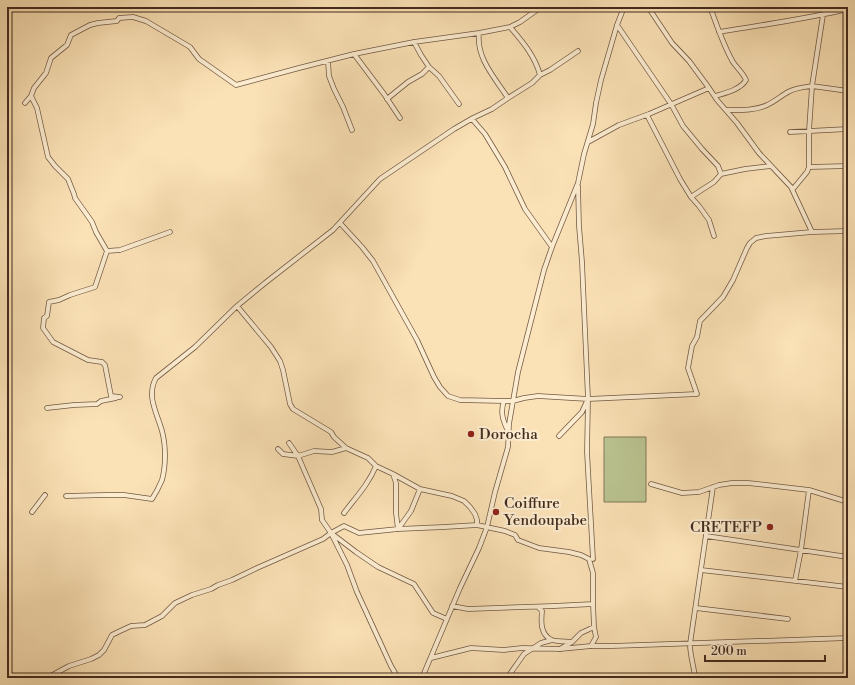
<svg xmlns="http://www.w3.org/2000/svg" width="855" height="685" font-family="'Libre Bodoni',serif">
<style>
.green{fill:#bac491;stroke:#7e7858}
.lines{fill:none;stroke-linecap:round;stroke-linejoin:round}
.street-casing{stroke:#715944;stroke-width:5.5}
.street{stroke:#fcecd0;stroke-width:4}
.poi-dot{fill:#8f2418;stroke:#fcecd0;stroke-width:1.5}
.labels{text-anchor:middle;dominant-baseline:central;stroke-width:4;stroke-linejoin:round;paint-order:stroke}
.poi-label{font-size:15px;fill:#432b1e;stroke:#fcecd0;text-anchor:start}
</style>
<rect width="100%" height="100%" fill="#fbe2b6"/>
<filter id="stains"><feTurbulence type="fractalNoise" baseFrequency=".005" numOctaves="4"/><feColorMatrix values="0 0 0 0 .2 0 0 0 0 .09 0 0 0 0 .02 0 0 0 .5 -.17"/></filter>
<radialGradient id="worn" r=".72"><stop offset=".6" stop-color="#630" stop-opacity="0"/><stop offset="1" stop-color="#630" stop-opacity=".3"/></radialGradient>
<path class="green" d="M604,437H646V502H604Z"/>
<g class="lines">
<defs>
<path id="street" d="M648,7L672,43L689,61L709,88L717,100L737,123L759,153L791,187L812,232
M710,7C717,25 723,45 733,62C737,68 743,73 746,80C740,90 725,93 715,96
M617,25L671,104L683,126L702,149L718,166L721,174
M719,32C762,25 806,19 848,9
M479,33C476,58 495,78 508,98
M414,42L421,55L429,67L439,76L459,104
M354,54L384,94L400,118
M328,61L329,76L334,89L343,107L352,130
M540,75L550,70L578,51
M31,96L37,108L48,157L55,166L68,179L74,194L75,198L92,222L96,232L107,251L120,250L170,232
M387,99L408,82L422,74L429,67
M25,103L31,96L34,88L46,73L51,58L67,45L71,35L90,25L98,23L117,21L119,18L133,17L146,21L190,47L199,59L236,85L299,68L354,54L414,42L479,33L510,27L520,22L541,7
M727,110C739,110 755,111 767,105C774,102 781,96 788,92C795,88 804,87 812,86L848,91
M647,115L680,179L691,197L699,206L709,220L714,236
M472,119L485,134L505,167L525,209L552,247
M790,132L848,129
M588,142L619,125L649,114L709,88
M809,167V131L812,86L823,15
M578,186L579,226L582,262L588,399L697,394L688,368L692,346L697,337L700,321L723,297L733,280L747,248L750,243L756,238L766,236L812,232L848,231
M793,189L807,172L809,167L848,166
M691,197L700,191L714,182L721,174L745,169L771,166
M340,223L362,247L373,261L417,340L434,377L440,387L448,396L460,400L504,401C500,412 503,421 508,431
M107,251L95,287L70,295L59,300L49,302L47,316L44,318L43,328L53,342L88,360L102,362L105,365L111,396L120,397
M237,306L271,347L280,361L283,370L290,404L293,409L331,432L334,437L346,448L368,458L376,466L393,474L420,489L452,496L464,501L470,507L475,514L477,520V525
M504,401H513L524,398L538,396L588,399L587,452L593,559
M47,408L74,405L97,404L101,401L116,398
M559,436L582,412L587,401
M289,443L298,456L321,509L322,520L331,533L356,552L378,567L414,584L433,613L447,619
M278,449L283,454L298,456L314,451L332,452L346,448
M393,474L396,483V513L398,529
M651,484L682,493L699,492L719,485L732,483H748L809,490L848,502
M66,496L105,495H124L152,499C156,493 159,487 162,480C166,465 166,446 162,431C157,413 146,396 156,378L195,347L237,306L265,283L333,230L380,179L454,129L473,118L492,109L508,98L532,83L540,75C535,56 522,41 510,27
M32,512L45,495
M344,513C356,497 368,485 376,466
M398,529L411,511L420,489
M332,535L347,565L357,592L391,666L398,678
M706,536L848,557
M701,570L848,587
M795,581L801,550L809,490
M452,606L468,609L554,606L593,604
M538,607L542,611C541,621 540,635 552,640C557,642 567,641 572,642
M696,608L788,619
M591,646L596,637L594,627
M431,658L471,648L504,650L522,648L560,649L591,646H612L848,638
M47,678L69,666L91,659L99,655L104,650L112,635L118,632L131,626L145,625L162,616L175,603L192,595L211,589L218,585L232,580L257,568L323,539L331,533L344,526L359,533L398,529L444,527L477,525L505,531L515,535L518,540L539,548L569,552L581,555L589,559L593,573V604L594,627L581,633L572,642L560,649
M422,678L460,588L479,548L487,527L495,492L508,447L509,424L518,372L544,270L552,247L578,183L584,154L593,124L596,103L601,80L617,25L624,7
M507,678L524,654L541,643L552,640
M695,678C694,666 690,656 690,644L713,487"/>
</defs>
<use href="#street" class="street-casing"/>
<use href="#street" class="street"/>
</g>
<g class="poi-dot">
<circle cx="471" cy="434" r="4"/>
<circle cx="496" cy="512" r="4"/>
<circle cx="770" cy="527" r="4"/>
</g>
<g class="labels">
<g class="poi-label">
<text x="479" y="434">Dorocha</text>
<text x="504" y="503">Coiffure<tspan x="504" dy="17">Yendoupabe</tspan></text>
<text x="762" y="527" text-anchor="end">CRETEFP</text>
</g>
</g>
<rect width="855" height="685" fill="none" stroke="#fbe2b6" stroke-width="24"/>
<rect x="8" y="8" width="839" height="669" fill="none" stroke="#432b1e" stroke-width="2"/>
<rect x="12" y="12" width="831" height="661" fill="none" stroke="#432b1e"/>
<path d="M705 655v6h120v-6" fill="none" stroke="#432b1e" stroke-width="2"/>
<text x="711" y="655" font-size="12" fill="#432b1e" stroke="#fcecd0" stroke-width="3" paint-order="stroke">200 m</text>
<rect width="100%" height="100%" filter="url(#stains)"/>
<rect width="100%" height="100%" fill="url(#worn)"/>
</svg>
